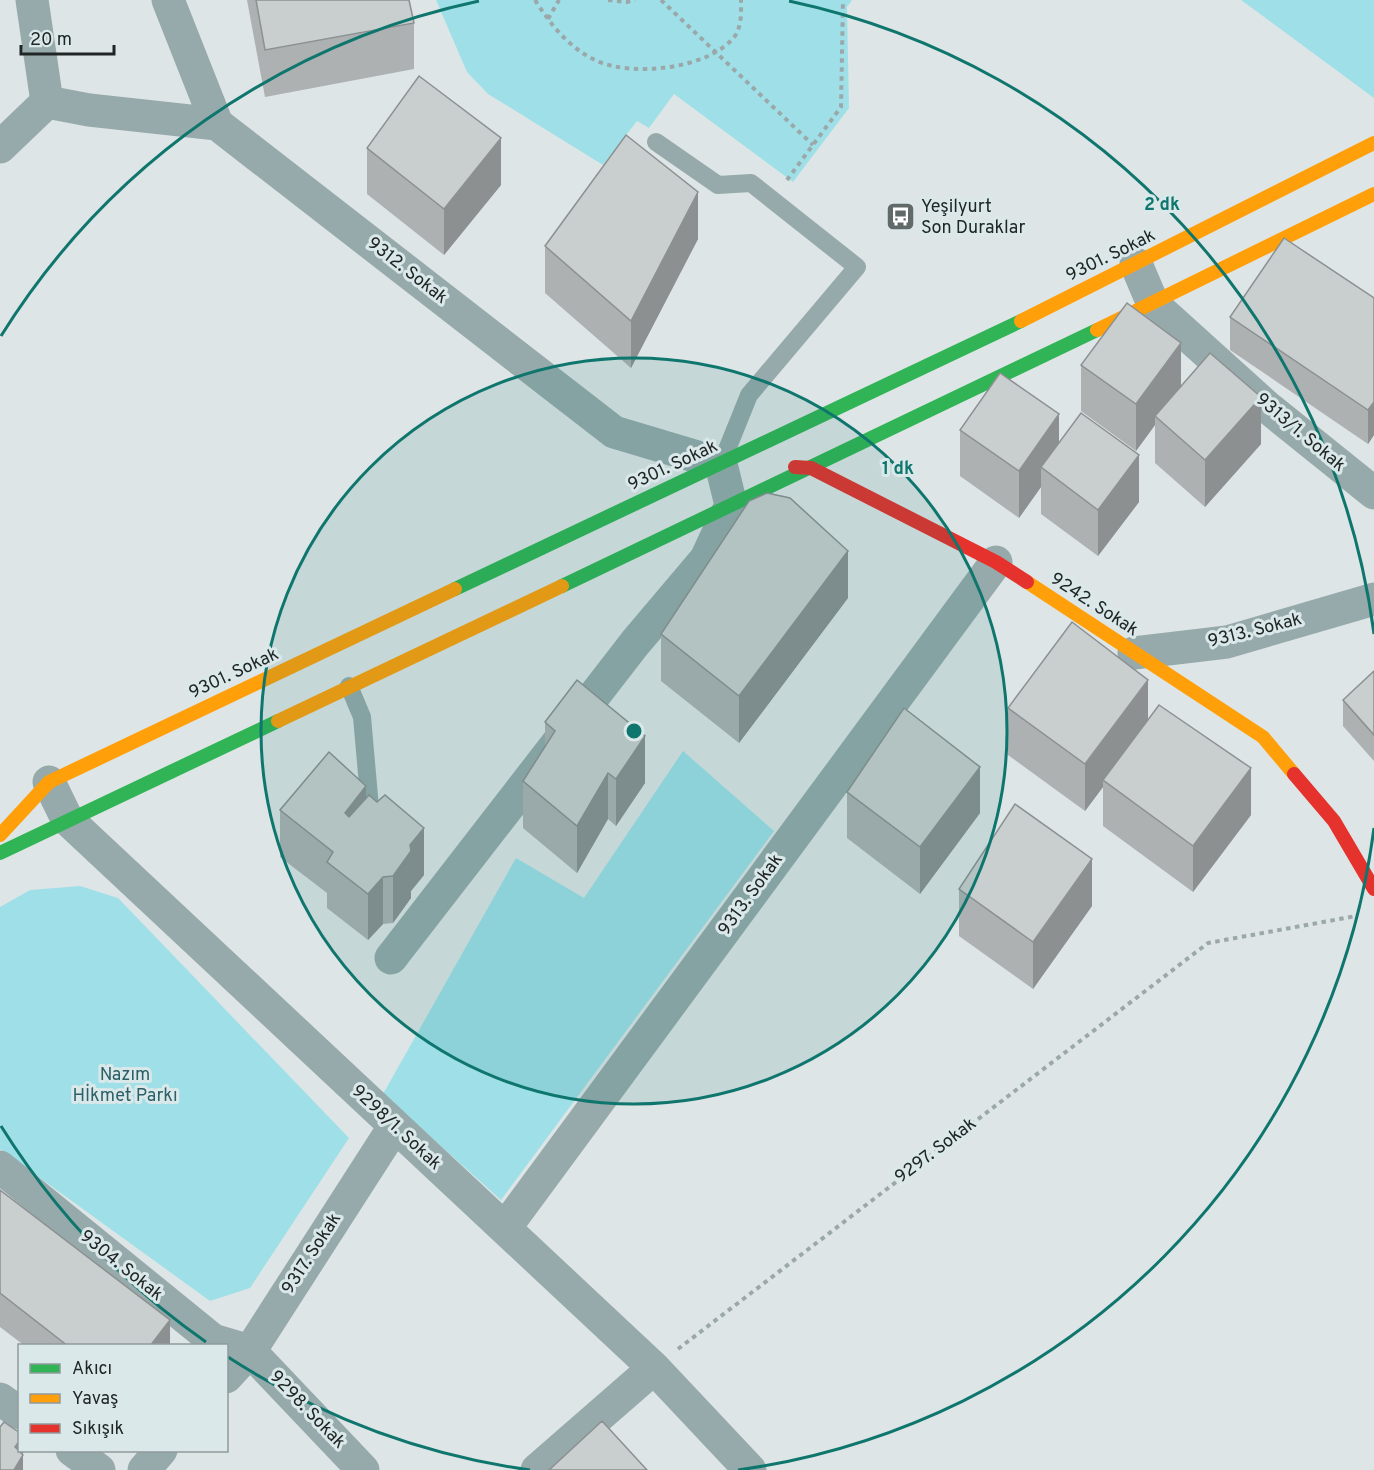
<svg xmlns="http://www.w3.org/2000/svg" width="1374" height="1470" font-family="Overpass,sans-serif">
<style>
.green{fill:#9fe0e8}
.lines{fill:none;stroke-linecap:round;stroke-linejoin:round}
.path{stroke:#9aa8aa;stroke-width:4;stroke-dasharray:4.5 4.5;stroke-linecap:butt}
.lane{stroke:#97aaab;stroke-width:18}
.street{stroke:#97aaab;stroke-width:33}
.fast{stroke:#30b455;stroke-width:14}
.slow{stroke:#ff9f0a;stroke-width:14}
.jam{stroke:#e5322d;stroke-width:14}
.wall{fill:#adb1b2}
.shaded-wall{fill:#8d9091}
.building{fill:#c9cecf;stroke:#8d9091;stroke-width:1.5}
.ring{fill:none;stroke:#0f766e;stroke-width:3}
.labels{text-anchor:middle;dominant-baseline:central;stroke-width:6;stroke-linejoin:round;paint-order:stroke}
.poi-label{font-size:18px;fill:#202626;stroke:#dae8ea;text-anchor:start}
.street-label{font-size:18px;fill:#202626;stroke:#dae8ea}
.park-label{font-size:18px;fill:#2c5f66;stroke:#dae8ea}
.centre{fill:#0f766e;stroke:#dae8ea;stroke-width:3}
.ring-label{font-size:18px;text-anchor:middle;font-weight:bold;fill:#0f766e;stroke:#dae8ea;stroke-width:6;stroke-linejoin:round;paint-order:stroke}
</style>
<rect width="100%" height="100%" fill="#dee5e6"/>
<path class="green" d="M436,0H852L847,7L849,108L793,182L674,94L649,128L637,121L603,165L488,94L467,72Z
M1241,0H1374V98Z
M683,751L774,831L501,1200L383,1094L516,858L584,898Z
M80,886L118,898L349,1138L250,1288L210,1301L0,1149V907L30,890Z"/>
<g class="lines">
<path class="path" d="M535,0C551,25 569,48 597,61C633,77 710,69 735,36C742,25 741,12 741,0
M608,0L627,2L635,0
M661,0L813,145
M548,19L559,0
M787,180L841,107L843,0
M678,1349L1208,943L1356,916"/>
<path class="lane" d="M656,142L718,185L751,183L857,267L749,395L722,462
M349,686L362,717L371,819"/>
<path class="street" d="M32,0L47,102
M168,0L217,124L614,432L721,464L731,505L706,559L635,643L391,958
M0,147L47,102L89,110L217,124
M1136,264L1153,304L1266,406L1374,493
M1134,653L1227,642L1374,599
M49,782L67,819L654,1368L750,1470
M0,1167L213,1340L250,1351L363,1470
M505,1228L996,562
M226,1377L250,1351L394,1127
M0,1399L20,1413
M72,1450L99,1470
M144,1470L161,1450
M537,1470L654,1368"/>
<path class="fast" d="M562,586L1097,330
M455,589L1021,321
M0,853L278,721"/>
<path class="slow" d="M1021,321L1374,143
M1097,330L1374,194
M1027,582L1263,737L1294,774
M278,721L562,586
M0,835L49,782L455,589"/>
<path class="jam" d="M795,467L811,468L996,562L1027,582
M1294,774L1334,821L1374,889"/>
</g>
<path class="wall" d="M247,0H409L414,23V69L265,97Z
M367,148L501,185L444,255L367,194Z
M698,239L631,368L545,293V246Z
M1374,298V435L1368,444L1230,350V317Z
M1081,365L1181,386L1261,444L1205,507L1155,463V425L1136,451L1081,411Z
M960,430L1059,443L1139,502L1098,556L1041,514V487L1019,518L960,476Z
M848,598L739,743L661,681V634Z
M1374,671V761L1343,726V700Z
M1008,708L1148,720L1251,815L1193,892L1103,826V787L1085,811L1008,755Z
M545,722L645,783L616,826L608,819L577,873L523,828V781L545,747Z
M847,792L980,813L920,894L847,838Z
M366,799L424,875L411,891V898L393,923L383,924L368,940L327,908V893L280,857V810Z
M959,889L1092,906L1033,989L959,936Z
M0,1190L170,1346H25L0,1327Z"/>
<path class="shaded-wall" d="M501,138V185L444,255V209Z
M698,192V239L631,368V321Z
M1181,343V389L1155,416V425L1136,451V404Z
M1261,397V444L1205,507V460Z
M1374,402V435L1368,444V410Z
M1059,414V461L1041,467V487L1019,518V471Z
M1139,455V502L1098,556V510Z
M848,551V598L739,743V696Z
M1148,680V727L1103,780V787L1085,811V764Z
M645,736V783L616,826V779Z
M980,767V813L920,894V847Z
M1251,768V815L1193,892V846Z
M608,773V819L577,873V826Z
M366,786V833L345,813Z
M424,828V875L411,891V898L393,923V876L410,845Z
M1092,859V906L1033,989V942Z
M383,877V924L368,940V894Z
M170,1320V1346H150Z
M20,1440V1450H23V1456V1455V1470H14L15,1447Z"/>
<path class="building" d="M256,0H409L414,23L265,50Z
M419,76L501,138L444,209L367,148Z
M626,135L698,192L631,321L545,246Z
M1284,238L1374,298V402L1368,410L1230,317Z
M1127,303L1181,343L1136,404L1081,365Z
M1210,353L1261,397L1205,460L1155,416Z
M1000,373L1059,414L1019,471L960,430Z
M1081,413L1139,455L1098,510L1041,467Z
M767,493L790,498L848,551L739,696L661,634L749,501Z
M1072,622L1148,680L1085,764L1008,708Z
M1374,671V735L1343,700Z
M577,680L645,736L616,779L608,773L577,826L523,781L555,731L545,722Z
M1159,705L1251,768L1193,846L1103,780Z
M904,708L980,767L920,847L847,792Z
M329,752L366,786L345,813L349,817L369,795L377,802L385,795L424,828L410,845L411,851L393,876L383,877L368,894L327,862L333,852L280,810Z
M1015,804L1092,859L1033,942L959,889Z
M0,1190L170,1320L150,1346H68L0,1293Z
M602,1421L647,1470H549Z
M4,1422L20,1433V1440L15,1447L23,1455L14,1470H0V1427Z"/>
<circle cx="634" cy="731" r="373" fill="#0f766e" fill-opacity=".12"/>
<g class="ring">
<circle cx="634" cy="731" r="373"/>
<path d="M1374 828A746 746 0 0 1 738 1470M530 1470A746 746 0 0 1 228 1357M206 1342A746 746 0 0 1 1 1126M1 336A746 746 0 0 1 479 1M789 1A746 746 0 0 1 1374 634"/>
</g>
<defs>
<symbol id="bus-square" viewBox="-11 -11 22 22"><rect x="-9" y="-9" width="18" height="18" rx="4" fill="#626969" stroke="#dae8ea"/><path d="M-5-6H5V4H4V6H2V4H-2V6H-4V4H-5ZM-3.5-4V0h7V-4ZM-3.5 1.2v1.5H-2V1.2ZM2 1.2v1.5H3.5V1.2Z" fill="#fff"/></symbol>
</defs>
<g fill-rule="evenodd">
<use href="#bus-square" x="884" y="200" width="33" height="33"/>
</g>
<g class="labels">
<g class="poi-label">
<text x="921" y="207">Yeşilyurt<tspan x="921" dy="21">Son Duraklar</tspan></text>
</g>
<g class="street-label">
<text transform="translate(1111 256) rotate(-26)">9301. Sokak</text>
<text transform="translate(407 271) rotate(38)">9312. Sokak</text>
<text transform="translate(1300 433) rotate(40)">9313/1. Sokak</text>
<text transform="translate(673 466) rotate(-25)">9301. Sokak</text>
<text transform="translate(1094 605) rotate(33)">9242. Sokak</text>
<text transform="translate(1255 631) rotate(-14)">9313. Sokak</text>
<text transform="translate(234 674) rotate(-25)">9301. Sokak</text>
<text transform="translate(751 895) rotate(-54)">9313. Sokak</text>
<text transform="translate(396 1128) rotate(43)">9298/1. Sokak</text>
<text transform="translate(936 1151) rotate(-37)">9297. Sokak</text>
<text transform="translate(312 1254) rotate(-57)">9317. Sokak</text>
<text transform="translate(121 1266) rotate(39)">9304. Sokak</text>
<text transform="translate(307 1410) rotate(46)">9298. Sokak</text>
</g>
<g class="park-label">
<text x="125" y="1075">Nazım<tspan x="125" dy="21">Hİkmet Parkı</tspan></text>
</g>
</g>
<circle cx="634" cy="731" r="9" class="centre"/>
<g class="ring-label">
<text x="1162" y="210">2 dk</text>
<text x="898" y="474">1 dk</text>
</g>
<rect x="18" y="1344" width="210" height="108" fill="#dae8ea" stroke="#909a9c" stroke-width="1.5"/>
<rect x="30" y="1364" width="30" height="9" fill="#30b455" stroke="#909a9c" stroke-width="1.5"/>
<text x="72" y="1374" font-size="18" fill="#202626">Akıcı</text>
<rect x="30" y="1394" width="30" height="9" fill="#ff9f0a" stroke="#909a9c" stroke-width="1.5"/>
<text x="72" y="1404" font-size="18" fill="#202626">Yavaş</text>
<rect x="30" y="1424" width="30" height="9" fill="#e5322d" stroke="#909a9c" stroke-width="1.5"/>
<text x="72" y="1434" font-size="18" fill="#202626">Sıkışık</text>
<path d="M21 45v9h93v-9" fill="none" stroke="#202626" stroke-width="3"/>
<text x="30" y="45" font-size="18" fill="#202626" stroke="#dae8ea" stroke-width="4.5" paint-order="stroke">20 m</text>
</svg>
